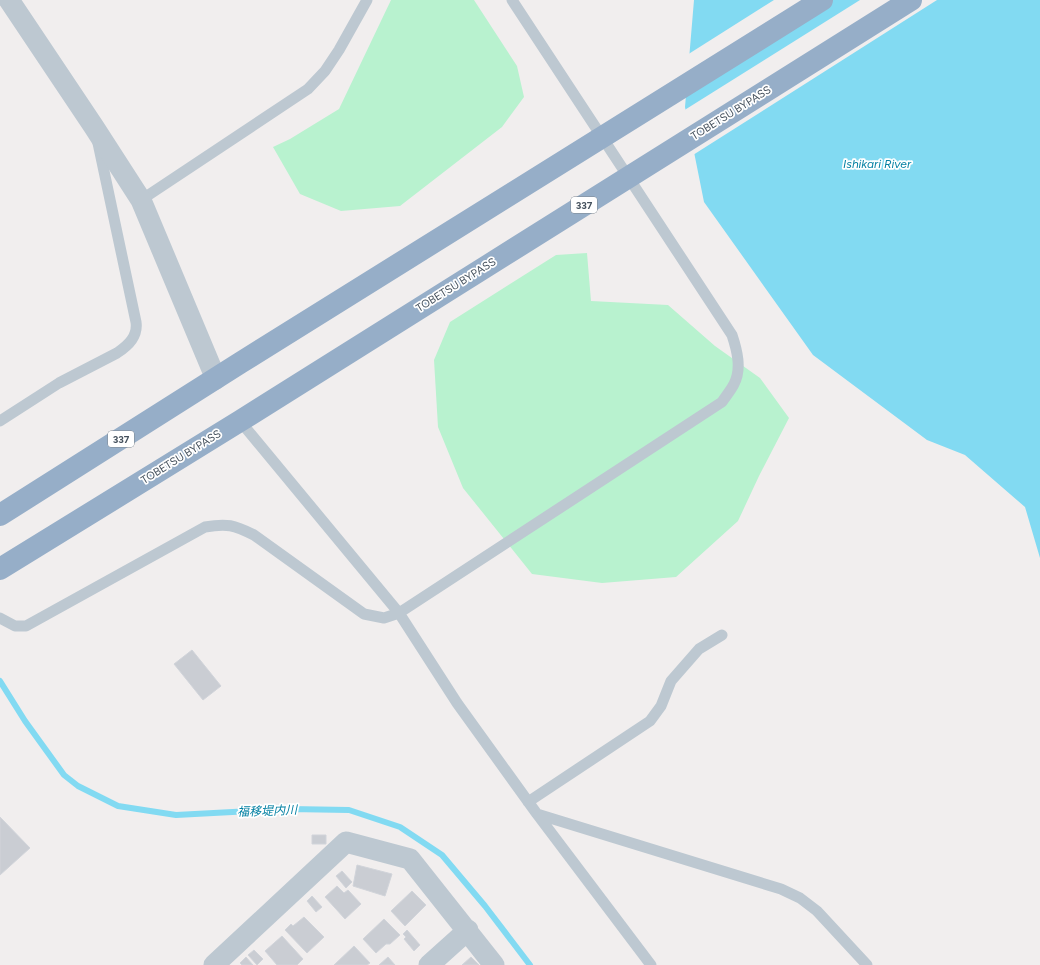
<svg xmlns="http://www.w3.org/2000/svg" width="1040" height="965" font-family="Figtree,'Noto Sans JP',sans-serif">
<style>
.green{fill:#b8f2cf}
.water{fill:#82daf2}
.pier{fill:#f1eeee}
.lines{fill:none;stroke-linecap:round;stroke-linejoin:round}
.stream{stroke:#82daf2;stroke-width:6}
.building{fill:#cacdd3;stroke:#d1d4da}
.service{stroke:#bdc8d1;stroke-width:11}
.minor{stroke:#bdc8d1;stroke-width:21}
.trunk{stroke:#96aec8;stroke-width:22}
.labels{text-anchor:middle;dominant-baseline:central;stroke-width:3.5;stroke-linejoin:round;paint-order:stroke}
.shield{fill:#fff;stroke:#7d858e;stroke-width:1}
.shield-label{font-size:10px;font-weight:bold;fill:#45515d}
.street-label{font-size:11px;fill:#45515d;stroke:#fff}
.water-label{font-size:12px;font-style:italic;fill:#0380a3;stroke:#fff}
</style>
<rect width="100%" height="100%" fill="#f1eeee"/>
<path class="green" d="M391,0H474L517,66L524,97L502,127L400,206L341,211L300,194L273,147L290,139L339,109Z
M587,253L591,301L668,305L715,346L760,378L789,418L759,476L738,521L676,577L602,583L532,574L463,488L438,427L434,360L450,322L556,255Z"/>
<path class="water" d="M694,0H1040V558L1025,507L965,455L927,440L813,355L704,202L685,107Z"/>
<path class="pier" d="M774,0H830L684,93L687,55Z
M860,0H937L693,155L683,111Z"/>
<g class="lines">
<path class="stream" d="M0,681L25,721L64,775L78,786L118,806L176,815L290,809L349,810L400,827L442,855L485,906L530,965"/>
</g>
<path class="building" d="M192,650L221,686L203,700L174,664Z
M0,817L30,848L0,875Z
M312,835H326V844H312Z
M357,865L392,874L385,896L353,886Z
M342,871L352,882L346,888L336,876Z
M337,886L344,893L348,890L361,904L345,919L325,897Z
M412,891L426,905L405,926L391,911Z
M312,896L322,907L316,912L307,901Z
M304,917L324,937L307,953L285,930L291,924L293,926Z
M384,919L400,935L390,944H386L376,953L363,939Z
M407,930L420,945L414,951L404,939L406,937L403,934Z
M282,936L303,959L297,965H277L265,951Z
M354,946L370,963L367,965H334Z
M254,950L263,959L257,965L248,955Z
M246,957L253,965H242L240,963Z
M388,957L395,965H379Z
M471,957L479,965H462Z"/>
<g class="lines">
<path class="service" d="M141,200L308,89L325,71L339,50L367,0
M0,421L59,383L117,353C129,345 138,336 136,322L98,143
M240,421L399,613L457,703L537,814L651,965
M0,618L15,626H26L205,527C227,523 234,525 254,535L364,614L384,618L399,613L722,402C726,396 731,390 734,384C742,369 737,350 732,335L512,0
M528,802L650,721L661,706L671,681L699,649L722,635
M537,814L781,889L800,898L817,911L867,965"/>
<path class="minor" d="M9,0L94,127L141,200L216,379
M214,965L346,842L410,859L494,965
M429,965L468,930"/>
<path class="trunk" d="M0,515L240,363L822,0
M0,569L240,421L911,0"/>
</g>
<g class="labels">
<g class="shield">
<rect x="571" y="197" width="26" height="16" rx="3"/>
<rect x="108" y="431" width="26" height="16" rx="3"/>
</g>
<g class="shield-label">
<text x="584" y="205">337</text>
<text x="121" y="439">337</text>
</g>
<g class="street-label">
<text transform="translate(731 113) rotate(-32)">TOBETSU BYPASS</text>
<text transform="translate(456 285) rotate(-32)">TOBETSU BYPASS</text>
<text transform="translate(181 457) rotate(-32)">TOBETSU BYPASS</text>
</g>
<g class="water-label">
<text x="877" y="164">Ishikari River</text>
<text transform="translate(267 811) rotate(-2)">福移堤内川</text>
</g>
</g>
</svg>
